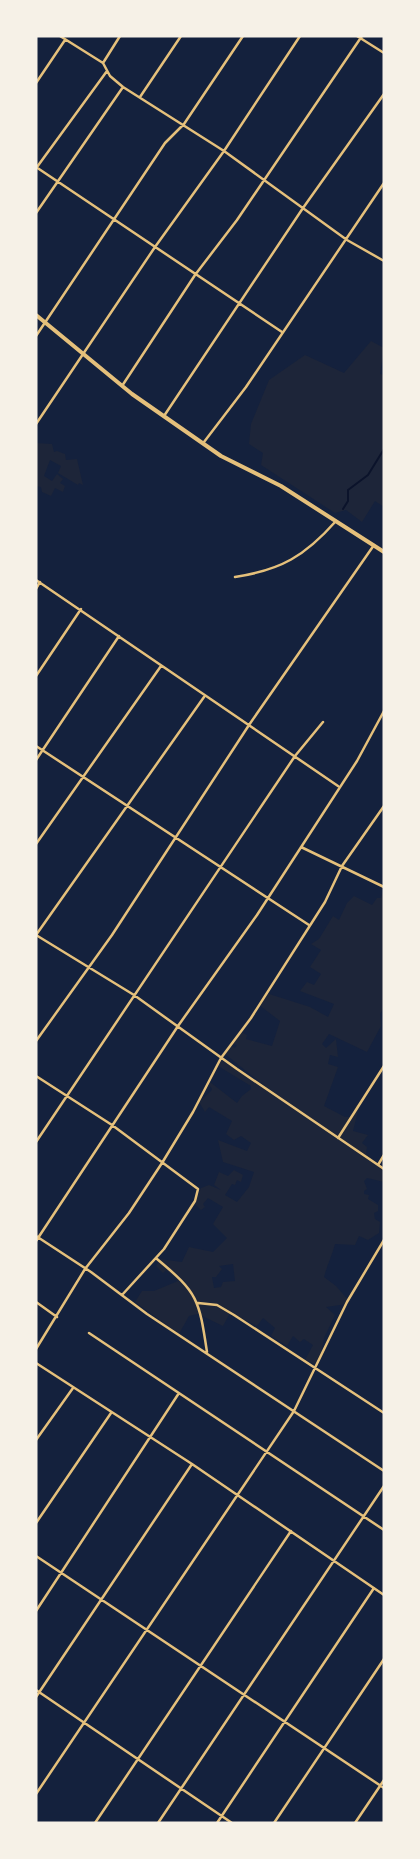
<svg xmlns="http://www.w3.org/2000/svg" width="420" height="1859" font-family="Commissioner,sans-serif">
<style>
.green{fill:#1d2539;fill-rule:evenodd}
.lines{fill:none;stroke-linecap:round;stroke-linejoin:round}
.stream{stroke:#0b132b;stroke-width:2}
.minor{stroke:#e5c07b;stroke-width:2.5}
.tertiary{stroke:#e5c07b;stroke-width:4}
</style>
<rect width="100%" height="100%" fill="#14213d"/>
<path class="green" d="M371,341L384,348L380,374L384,375V507L375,501L362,522L346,510L335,513L261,465L263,453L249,444L251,424L269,380L305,355L344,373Z
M36,443L52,444L54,452L57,451L65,454L66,460L77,459L83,485L79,483L78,485L58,473L61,466L50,460L44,476L52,481L57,474L63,479L60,483L65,486L63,492L55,488L51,496L42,492L41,487L36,486Z
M384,887V1007L380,1014L381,1026L367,1052L329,1034L322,1044L326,1048L336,1039L338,1057L330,1055L328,1064L338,1067L324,1106L345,1117H351L356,1105L360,1103L353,1131L368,1135L362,1143L367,1147L366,1154L384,1169V1182L367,1178L364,1181L367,1189L364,1191V1194L369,1195L368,1199L378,1205V1211L374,1213L375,1219L380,1222L379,1233L368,1240L359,1236L355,1245L335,1244C332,1256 327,1265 324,1277L336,1286L349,1301L347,1304L326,1307L335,1315L324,1338L320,1358L314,1364L305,1360L313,1345L304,1339L300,1342L293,1336L287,1346L271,1336L275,1328L263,1318L257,1326L230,1313L223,1326L198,1314L189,1316L179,1334L135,1302L142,1291H154L178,1281L166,1270L163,1273L156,1266L160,1259L182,1262L189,1247L213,1252L227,1238L213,1224L223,1207L208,1198L203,1204L205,1207L201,1210L194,1203L201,1188L209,1185L221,1190L214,1185L219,1172L228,1176L234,1170L243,1175L241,1182L237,1180L235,1185L232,1184L225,1195L237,1202L249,1187L254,1172L223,1162L218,1140L247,1151L251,1143L241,1136L234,1140L226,1134L232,1121L209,1107L205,1112L199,1102L211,1091L212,1089L209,1085L210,1082L237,1103L242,1096L251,1089V1086L218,1066L221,1060L266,1087L225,1054L231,1046L235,1048L237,1045L232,1044L241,1032L247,1035L246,1039L272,1046L280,1021L259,1005L266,993L310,1007L328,1017L334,1004L300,991L307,982L314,985L321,974L310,967L321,950L311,944L319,939L333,916L339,920L347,903L354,896L372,905L377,898H381ZM233,1264L235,1281L223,1282L221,1287L214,1288L212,1277H216L222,1269L219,1266Z"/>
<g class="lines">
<path class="stream" d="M343,509L348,501V490L368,475L384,449"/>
<path class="minor" d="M60,36L103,63L110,76L123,87L224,151L347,240L384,261
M357,36L384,53
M103,63L120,36
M36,83L65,40
M140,97L181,36
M36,167L282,332
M37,167L107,71
M36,213L123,87
M36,336L165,143L184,124L243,36
M122,386L195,275L237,220L362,36
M164,416L303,208L384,94
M36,424L155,247L224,151L300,36
M204,442L246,387L384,183
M235,577C281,570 305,556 336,521
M36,580L338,786
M36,589L40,582
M36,676L81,609
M36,746L309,925
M36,760L119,636
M36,844L161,666
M301,847L384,887
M36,935L134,995L237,1069L384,1169
M36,935L204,697
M36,1041L112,935L249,725L374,545
M36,1076L112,1125L198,1189L195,1201L164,1249L122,1295
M338,1138L384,1066
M36,1142L295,756L323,722
M378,1165L384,1155
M36,1236L91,1272L147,1314L384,1471
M36,1241L178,1026L257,915L357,761L384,711
M157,1259C198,1293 199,1299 207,1352
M36,1302L57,1317
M198,1303L217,1305L234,1315L384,1413
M89,1333L384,1530
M36,1349L85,1269L129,1213L162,1163L193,1112L221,1058L251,1018L325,902L342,866L384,806
M36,1363L192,1464L384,1595
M36,1440L73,1388
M36,1523L111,1413
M36,1556L384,1788
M36,1611L179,1393
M36,1690L232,1823
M36,1697L192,1464
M36,1794L294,1411L347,1302L384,1240
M95,1823L291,1531
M158,1823L384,1486
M217,1823L374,1588
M274,1823L384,1659
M355,1823L384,1780"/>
<path class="tertiary" d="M36,315L132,394L221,456L281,486L384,552"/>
</g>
<rect width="420" height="1859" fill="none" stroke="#f6f1e7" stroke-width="75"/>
</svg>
